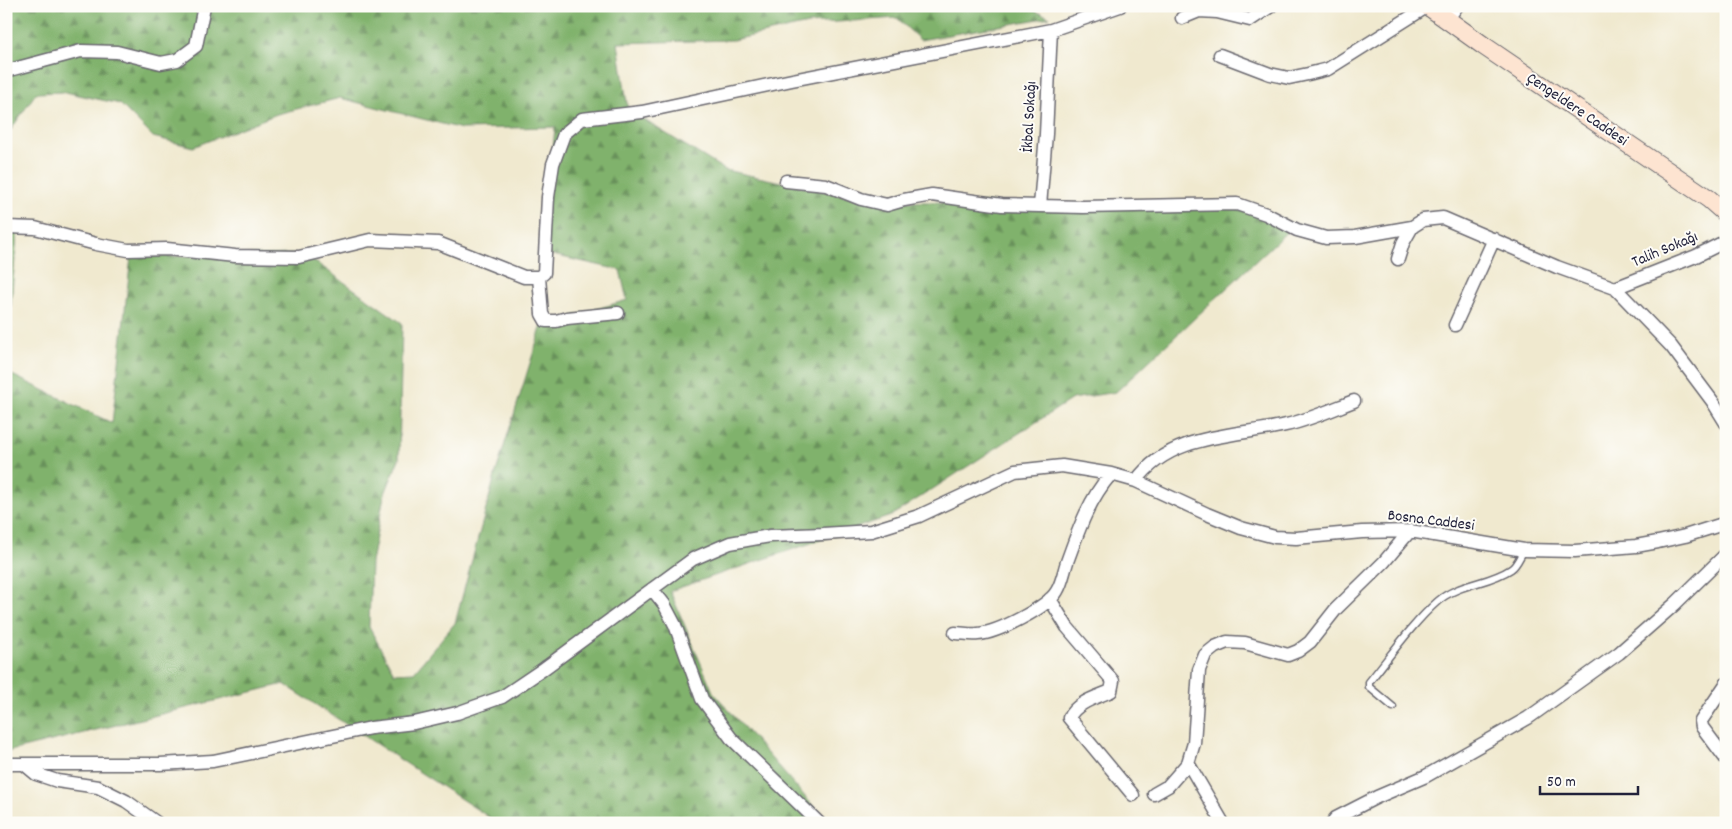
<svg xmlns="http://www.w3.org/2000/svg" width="1732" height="829" font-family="Dekko,sans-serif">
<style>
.forest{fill:url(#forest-firs);stroke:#516a54}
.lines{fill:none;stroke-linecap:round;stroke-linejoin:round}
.service-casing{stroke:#6a686f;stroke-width:9}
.minor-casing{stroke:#6a686f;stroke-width:15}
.secondary-casing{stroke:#6a686f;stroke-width:20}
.service{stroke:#fff;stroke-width:6}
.minor{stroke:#fff;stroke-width:12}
.secondary{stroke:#fde4d1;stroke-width:18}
.labels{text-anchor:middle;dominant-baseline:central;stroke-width:4;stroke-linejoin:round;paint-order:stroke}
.street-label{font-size:16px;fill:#22223b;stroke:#fdfcf7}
</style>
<defs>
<pattern id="forest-firs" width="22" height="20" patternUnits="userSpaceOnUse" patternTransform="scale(1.25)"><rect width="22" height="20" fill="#80b26c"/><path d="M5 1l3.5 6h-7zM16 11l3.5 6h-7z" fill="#68905a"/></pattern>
</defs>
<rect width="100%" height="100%" fill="#fdfcf7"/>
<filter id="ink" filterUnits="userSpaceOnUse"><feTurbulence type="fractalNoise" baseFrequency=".02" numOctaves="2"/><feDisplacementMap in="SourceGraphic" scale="10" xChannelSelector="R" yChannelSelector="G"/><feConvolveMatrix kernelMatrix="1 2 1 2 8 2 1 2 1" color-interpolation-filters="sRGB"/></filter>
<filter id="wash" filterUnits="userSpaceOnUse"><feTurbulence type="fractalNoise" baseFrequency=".0096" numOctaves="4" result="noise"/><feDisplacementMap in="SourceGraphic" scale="20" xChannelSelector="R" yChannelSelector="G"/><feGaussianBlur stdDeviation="1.12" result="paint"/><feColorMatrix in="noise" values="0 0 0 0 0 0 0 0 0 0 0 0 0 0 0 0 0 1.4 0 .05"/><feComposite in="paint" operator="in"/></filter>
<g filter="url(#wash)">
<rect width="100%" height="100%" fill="#f0e9cf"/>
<path class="forest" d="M6,6H1022L1050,17L920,40L897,18L808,24L733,40L618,43L628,110L725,170L870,201L1230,207L1292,227L1116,392L1072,399L891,516L670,591L713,692L828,823H498L284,684L6,752V372L112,423L131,257L304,254L402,323L399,459L384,496L371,562L369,627L394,673L414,672L455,623L496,472L542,325L627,300L620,270L544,253L555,127L462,129L340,98L277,114L193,147L153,137L120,104L65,92L36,93L10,131L6,133Z
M6,226H18L6,357Z"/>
</g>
<g filter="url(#ink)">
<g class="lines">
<defs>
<path id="service" d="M1393,707L1369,687V682C1391,655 1412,624 1438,601C1459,583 1489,584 1511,569C1517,565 1520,556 1524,550"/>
<path id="minor" d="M1182,18L1199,11L1217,12L1250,20L1271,6
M1447,20L1457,6
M1220,55L1270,74L1289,78L1308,74L1328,69L1428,6
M6,71L81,51L117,52L161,63L177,60L196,46L204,6
M786,181L826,185L861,199L887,205L904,200L932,195L1002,205L1040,206L1083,207L1237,204L1266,214L1297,230L1326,238L1355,237L1412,227L1423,220L1443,218L1557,267L1615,288L1671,346L1713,402L1726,423
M1040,206L1046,134L1051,30
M6,227L35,228L96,244L128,250L167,249L235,256L299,257L370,240L438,243L524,277H539L544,273L548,197L553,164L564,134L582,119L642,112L792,80L1051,30L1120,6
M1398,259L1403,243L1412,227
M539,277L542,314L546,321H556L567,318L618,313
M1615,288L1696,256L1722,243L1726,239
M1455,325L1494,239
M1136,481C1171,433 1234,437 1286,425C1309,420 1331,410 1354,401
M652,589L664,604L675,625L702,699L731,738L819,823
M1050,599L1067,627L1113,681L1111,691C1097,697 1075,703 1069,718L1133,795
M955,633C962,633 971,635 978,634C997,633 1048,607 1057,591C1062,583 1064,571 1067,562C1078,531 1089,499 1111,474
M1726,684L1701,721L1702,727L1726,759
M1188,763L1223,823
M6,764H160L213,761L371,728L414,723L457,713L502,697L542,670L693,559L730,543L770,536L823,534L871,531L919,516L1015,471L1062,466L1111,474L1136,481L1207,514L1241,528L1275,537L1296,538L1362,532L1410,531L1524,550L1575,551L1636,546L1658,542L1685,536L1726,523
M24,764L36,774L57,781L98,787L126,801L157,823
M1154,794L1168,786L1188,763L1194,743L1199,670L1205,655L1215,647L1227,642L1245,643L1288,655L1298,651L1310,642L1336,609L1384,562L1410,531
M1332,823L1336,818L1377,797L1426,776L1528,718L1619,653L1675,604L1726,554"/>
<path id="secondary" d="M1428,6L1484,46L1709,199L1726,214"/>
</defs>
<use href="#service" class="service-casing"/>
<use href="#minor" class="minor-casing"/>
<use href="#secondary" class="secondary-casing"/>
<use href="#service" class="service"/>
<use href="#minor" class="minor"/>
<use href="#secondary" class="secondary"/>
</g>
</g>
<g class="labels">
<g class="street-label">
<text transform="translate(1577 110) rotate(34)">Çengeldere Caddesi</text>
<text transform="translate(1030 117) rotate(-87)">İkbal Sokağı</text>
<text transform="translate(1665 250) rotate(-23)">Talih Sokağı</text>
<text transform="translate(1431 521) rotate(7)">Bosna Caddesi</text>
</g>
</g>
<rect width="1732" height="829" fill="none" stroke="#fdfcf7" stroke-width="25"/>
<path d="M1540 786v8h98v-8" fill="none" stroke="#22223b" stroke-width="2.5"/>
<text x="1547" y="786" font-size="15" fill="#22223b" stroke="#fdfcf7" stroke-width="4" paint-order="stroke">50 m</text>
</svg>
